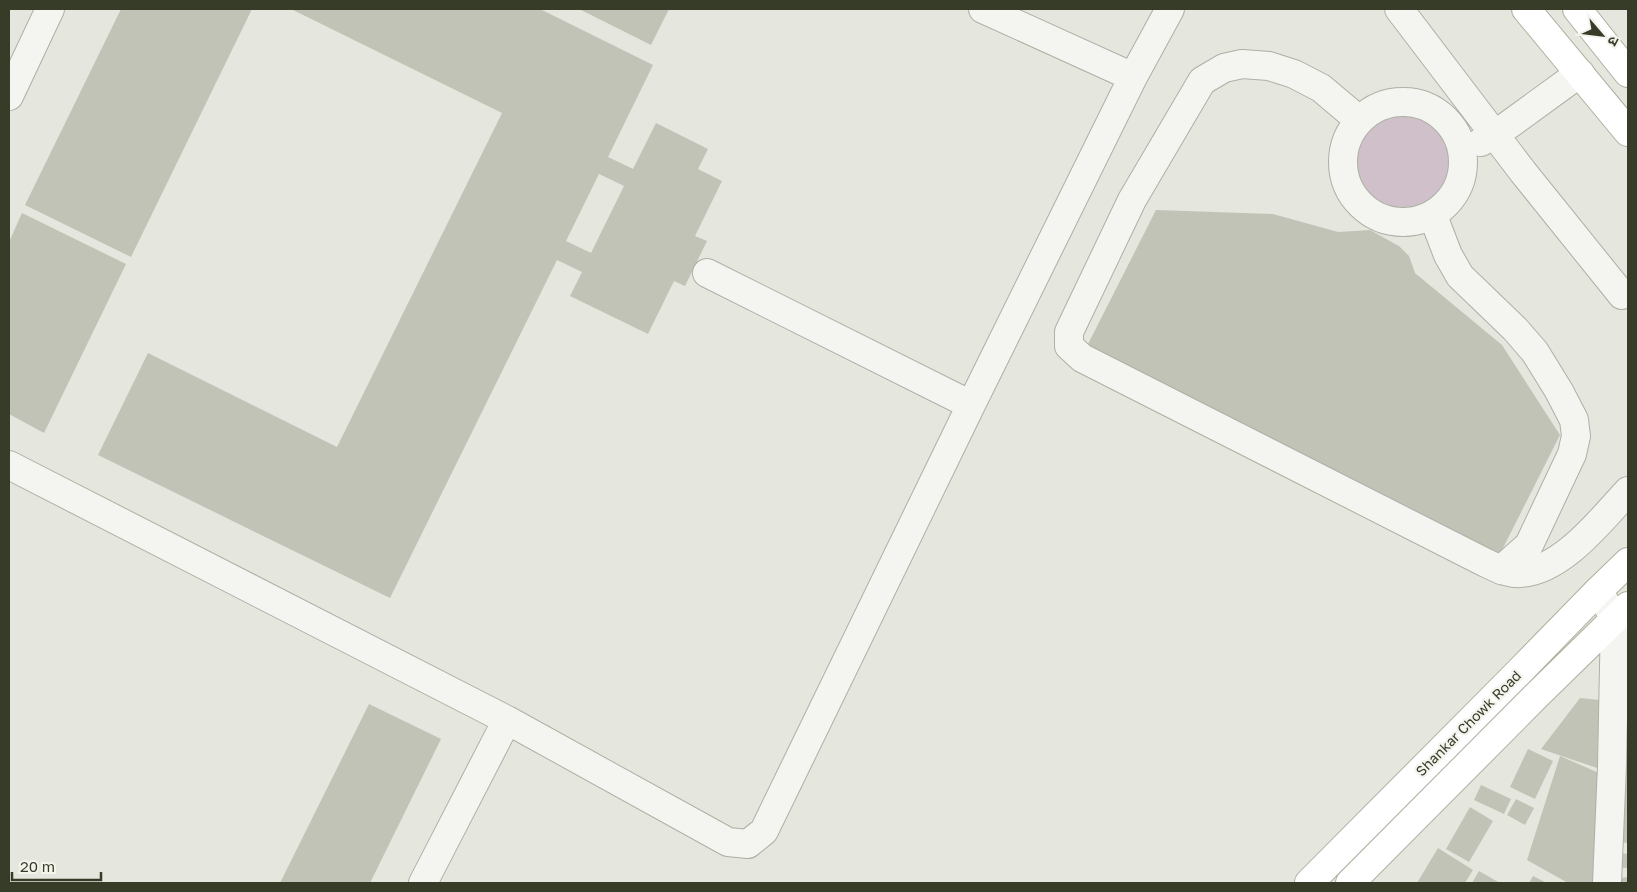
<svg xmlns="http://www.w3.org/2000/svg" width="1637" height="892" font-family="'Golos Text','Noto Sans Devanagari',sans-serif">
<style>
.green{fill:#cfc0ca}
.building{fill:#c0c3b6;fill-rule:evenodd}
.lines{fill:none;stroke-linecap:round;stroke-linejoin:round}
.minor-casing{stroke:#adb0a4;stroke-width:30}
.major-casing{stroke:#adb19f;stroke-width:30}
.minor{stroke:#f4f5f0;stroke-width:28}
.major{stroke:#fff;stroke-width:28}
.labels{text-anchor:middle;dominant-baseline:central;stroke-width:4.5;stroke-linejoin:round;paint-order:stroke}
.street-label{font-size:14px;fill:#373c29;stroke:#f3f4ed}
</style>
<rect width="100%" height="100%" fill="#e5e6de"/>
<path class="green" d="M1350 162a55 55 0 1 1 110 0a55 55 0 1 1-110 0Z"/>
<path class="building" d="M121,9H252L131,257L25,205Z
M291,9H540L653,65L608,157L633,169L656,123L708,149L698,169L722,181L695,236L707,241L685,286L674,281L648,334L570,296L582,272L557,260L390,598L98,455L148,353L337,447L502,113ZM599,174L624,186L591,253L566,241Z
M579,9H669L651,45Z
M1156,210L1273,214L1338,232L1370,230L1399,246L1409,256L1415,273L1502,345L1560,435L1499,556L1086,348Z
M22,213L126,264L44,433L9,414V242Z
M1580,698L1599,700L1597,768L1541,749Z
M369,704L441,739L370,883H280Z
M1528,749L1553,761L1535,799L1510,787Z
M1622,752H1628V843L1613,842Z
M1560,756L1599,773L1594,883H1568L1527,860Z
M1481,785L1511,799L1504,814L1474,800Z
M1516,799L1534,808L1525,825L1507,815Z
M1470,807L1493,821L1469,862L1446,849Z
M1438,848L1473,870L1465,883H1417Z
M1613,852L1628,854V868L1612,867Z
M1479,871L1500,883H1472Z
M1533,876L1547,883H1529Z
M1628,877V883H1620V878Z"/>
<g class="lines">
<defs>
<path id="minor" d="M983,9L1133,77
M1399,9L1523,172L1622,295
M9,96L50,9
M1343 162a60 60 0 1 1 120 0a60 60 0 1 1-120 0Z
M1359,120L1321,88L1294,74L1269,66L1242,64L1224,68L1202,81L1132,200L1069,332V346L1082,358L1486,563L1501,570L1529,545L1572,454L1576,436L1574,420L1559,391L1535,352L1515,329L1460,276L1448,255L1433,216
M1481,142L1496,134L1580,73
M707,273L971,405
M9,465L507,720L728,842L748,844L764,831L971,405L1133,77L1170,9
M1501,570C1507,571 1514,574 1520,573C1562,571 1601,520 1628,491
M1598,591L1615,618L1612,765L1607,883
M423,883L507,720"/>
<path id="major" d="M1526,9L1628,132
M1577,9L1628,73
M1309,883L1518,673L1598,591L1628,562
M1350,883L1536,696L1628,606"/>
</defs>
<use href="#minor" class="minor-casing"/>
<use href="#major" class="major-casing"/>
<use href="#minor" class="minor"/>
<use href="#major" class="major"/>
</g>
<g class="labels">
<g class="street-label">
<text transform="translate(1468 723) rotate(-45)">Shankar Chowk Road</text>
</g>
</g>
<rect width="1637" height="892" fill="none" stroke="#373c29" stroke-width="20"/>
<g transform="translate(1602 35) rotate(118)" stroke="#f3f4ed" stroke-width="4" paint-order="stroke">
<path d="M0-4L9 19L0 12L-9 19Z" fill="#373c29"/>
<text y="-8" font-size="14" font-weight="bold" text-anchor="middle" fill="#373c29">उ</text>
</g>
<path d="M12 872v8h89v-8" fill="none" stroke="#373c29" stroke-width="2.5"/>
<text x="20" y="872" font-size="15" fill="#373c29" stroke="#f3f4ed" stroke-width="4" paint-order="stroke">20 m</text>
</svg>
